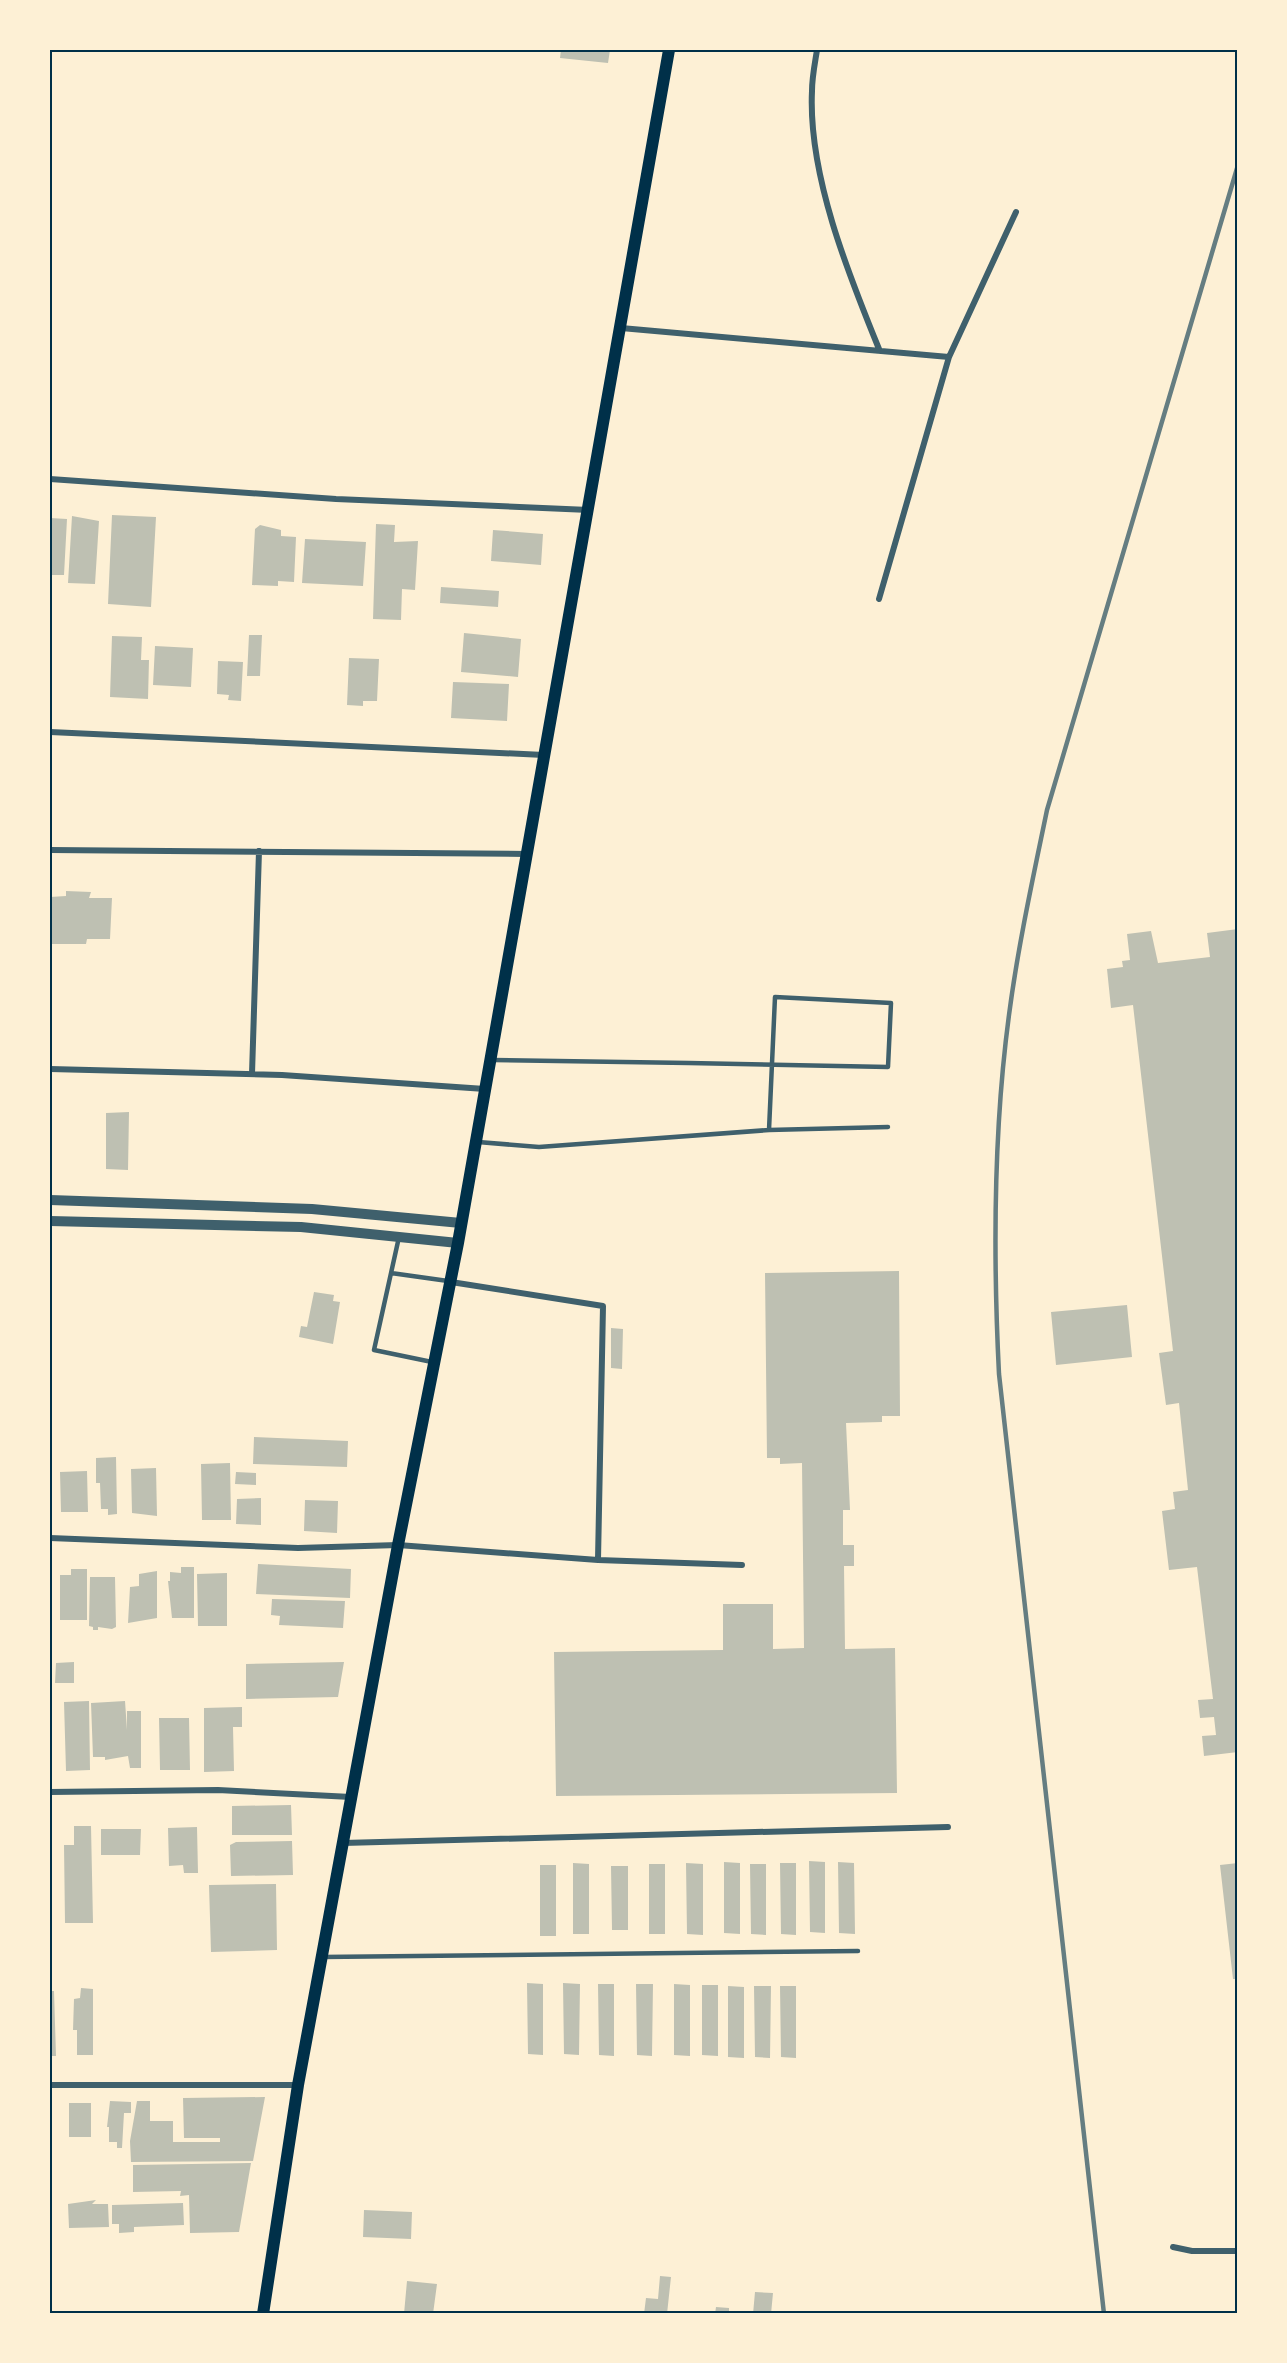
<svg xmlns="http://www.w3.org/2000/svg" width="1287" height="2363" font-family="Roboto,sans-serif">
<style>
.building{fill:#bec0b2}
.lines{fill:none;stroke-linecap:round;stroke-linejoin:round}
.service{stroke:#3f606c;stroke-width:4.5}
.minor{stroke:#3f606c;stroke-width:6}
.tertiary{stroke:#3f606c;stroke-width:10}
.secondary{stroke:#003049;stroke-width:12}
.rail{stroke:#657d81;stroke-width:4.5}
.neatline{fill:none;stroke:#003049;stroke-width:2}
</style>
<rect width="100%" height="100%" fill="#fdf0d5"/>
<path class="building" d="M561,50H610L608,63L560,58Z
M112,515L156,517L151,607L108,604Z
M72,516L99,521L95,584L68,583Z
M50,518L67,519L64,575H50Z
M376,524L395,525L394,542L418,541L415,590L402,589L401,620L373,619Z
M260,525L281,530V536L296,537L294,582L278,581V586L252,585L255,529Z
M493,530L543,534L541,565L491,561Z
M305,539L366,542L363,586L302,583Z
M441,587L499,591L498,607L440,603Z
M464,633L521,639L518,677L461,672Z
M249,635H262L260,676H247Z
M112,636L142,637L141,660H149L148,699L110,697Z
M155,646L193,648L191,687L153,685Z
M349,658L379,659L377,701H363V706L347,705Z
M218,661L243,662L241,701L228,700L229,695L217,694Z
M453,682L509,684L507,721L451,718Z
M66,891L91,892L89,898H112L110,939H87L86,944H50V897L66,896Z
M1238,929V1752L1204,1756L1202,1736L1216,1735L1214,1717L1200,1718L1198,1700L1213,1699L1197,1567L1169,1570L1162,1511L1175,1509L1173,1492L1188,1490L1179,1403L1166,1405L1159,1353L1173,1351L1133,1005L1111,1008L1107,969L1123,967L1122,961L1130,960L1127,934L1151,931L1158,963L1210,957L1207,933Z
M129,1112L128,1170L106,1169V1113Z
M899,1271L900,1416H882V1422L846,1423L850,1510H843V1545H854V1566H844L845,1649L895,1648L897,1793L556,1796L554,1652L723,1650V1604H773V1649L804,1648L802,1463L780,1464V1458H767L765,1273Z
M314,1292L334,1295L333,1301L340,1302L333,1344L299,1337L301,1326L307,1327Z
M1127,1305L1132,1357L1056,1365L1051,1312Z
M611,1328L623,1329L622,1369L611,1368Z
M254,1437L348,1441L347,1467L253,1464Z
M116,1457L117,1514L108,1515V1509H101L100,1483H96V1458Z
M230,1463L231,1520H202L201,1464Z
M156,1468L157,1516L132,1513L131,1469Z
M87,1471L88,1512H61L60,1472Z
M236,1472L256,1473V1485L235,1484Z
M261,1498V1525L236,1524L237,1499Z
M305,1500L338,1501L337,1533L304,1531Z
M258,1564L351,1569L350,1598L256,1594Z
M181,1567H194V1618H172L168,1581H170V1572L181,1573Z
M71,1569H87V1620H60V1575H71Z
M157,1571V1618L128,1623L130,1587L139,1586V1574Z
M227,1573V1626H198L197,1574Z
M90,1577H115L116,1627L112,1629L98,1627V1630H93V1627L89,1626Z
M272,1599L345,1601L343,1628L279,1625L280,1616L271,1615Z
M74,1662V1683H55L56,1663Z
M344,1662L338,1697L246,1699V1664Z
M89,1701L90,1770L66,1771L64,1702Z
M125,1701L127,1730V1711H141V1768H130L128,1756L105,1760V1757H93L91,1703Z
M242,1707V1727H233L234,1771L204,1772V1708Z
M159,1718H189L190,1770H160Z
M291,1805L292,1835H232V1806Z
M74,1826H91L93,1923H65L64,1845H74Z
M197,1827L198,1873H184L183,1865L169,1866L168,1828Z
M101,1829H141L140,1855H101Z
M292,1841L293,1875L231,1876L230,1845L236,1842Z
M809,1861L825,1862V1933L810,1932Z
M724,1862L740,1863V1934L724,1933Z
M838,1862L854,1863L855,1934L839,1933Z
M573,1863L589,1864V1934H573Z
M686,1863L703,1864V1935L687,1934Z
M780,1863H796V1935L781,1934Z
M1238,1863V1979H1233L1220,1865Z
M649,1864H665V1934H649Z
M750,1864H766V1935L751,1934Z
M540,1865H556V1936H540Z
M611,1866H628V1930H612Z
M276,1884L277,1950L211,1952L209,1885Z
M527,1983L543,1984V2055L528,2054Z
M563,1983L580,1984L579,2055L564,2054Z
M598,1984H614V2056L599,2055Z
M636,1984H653L652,2056L637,2055Z
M674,1984L690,1985V2056L674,2055Z
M702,1985H718V2056L702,2055Z
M728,1986L744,1987V2058L728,2057Z
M754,1986H771L770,2058L755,2057Z
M780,1986H796V2058L781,2057Z
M81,1988L93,1989V2055H77V2030H73L74,1999L80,1998Z
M50,1991H54L56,2056H50Z
M265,2097L253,2161L131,2162L130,2141L137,2101H150V2121H173V2142H220V2138H184L183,2098Z
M110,2101L131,2102V2113H124L122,2148H117V2142H109V2127H107Z
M69,2103H91V2137H69Z
M251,2163L239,2232L190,2233L189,2195L180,2196L181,2191L133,2192V2165Z
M96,2200L92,2204H108L109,2227L69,2228L68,2204Z
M183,2203L184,2225L134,2227V2232L119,2233V2224H112V2205Z
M364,2210L412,2212L411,2239L363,2237Z
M660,2276L671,2277L667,2314H644L646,2298L658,2299Z
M407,2281L437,2284L433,2314H404Z
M755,2292L773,2293L771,2314H753Z
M716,2307L729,2308V2314H715Z"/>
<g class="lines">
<path class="service" d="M493,1060C625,1062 756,1064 888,1067L891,1003L775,997L769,1130L888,1127
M478,1142L539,1147L769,1130
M399,1237L374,1350L432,1362
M391,1273L448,1281
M322,1957L858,1951"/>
<path class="minor" d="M817,50C815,63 812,77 812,91C808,174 848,273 879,349
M621,328L949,357
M50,479L336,499L589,510
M879,599L949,357L1016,212
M50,732L544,755
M50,850L527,854
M50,1069L282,1075L485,1089
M252,1074L259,851
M451,1282L603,1306L598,1560
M50,1538L298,1548L398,1545L598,1560L742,1565
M50,1792L218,1790L351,1797
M343,1843L948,1827
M50,2085H298
M1173,2247L1192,2251H1238"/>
<path class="tertiary" d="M50,1200L312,1209L461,1223
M50,1221L301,1227L458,1243"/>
<path class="secondary" d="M263,2314L298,2085L398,1545L458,1243L669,50"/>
<path class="rail" d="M1104,2314L999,1374C993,1255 993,1134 1009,1015C1018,946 1033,878 1047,810L1238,165"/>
</g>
<rect width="1287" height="2363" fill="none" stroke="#fdf0d5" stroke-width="102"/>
<rect x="51" y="51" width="1185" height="2261" class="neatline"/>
</svg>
